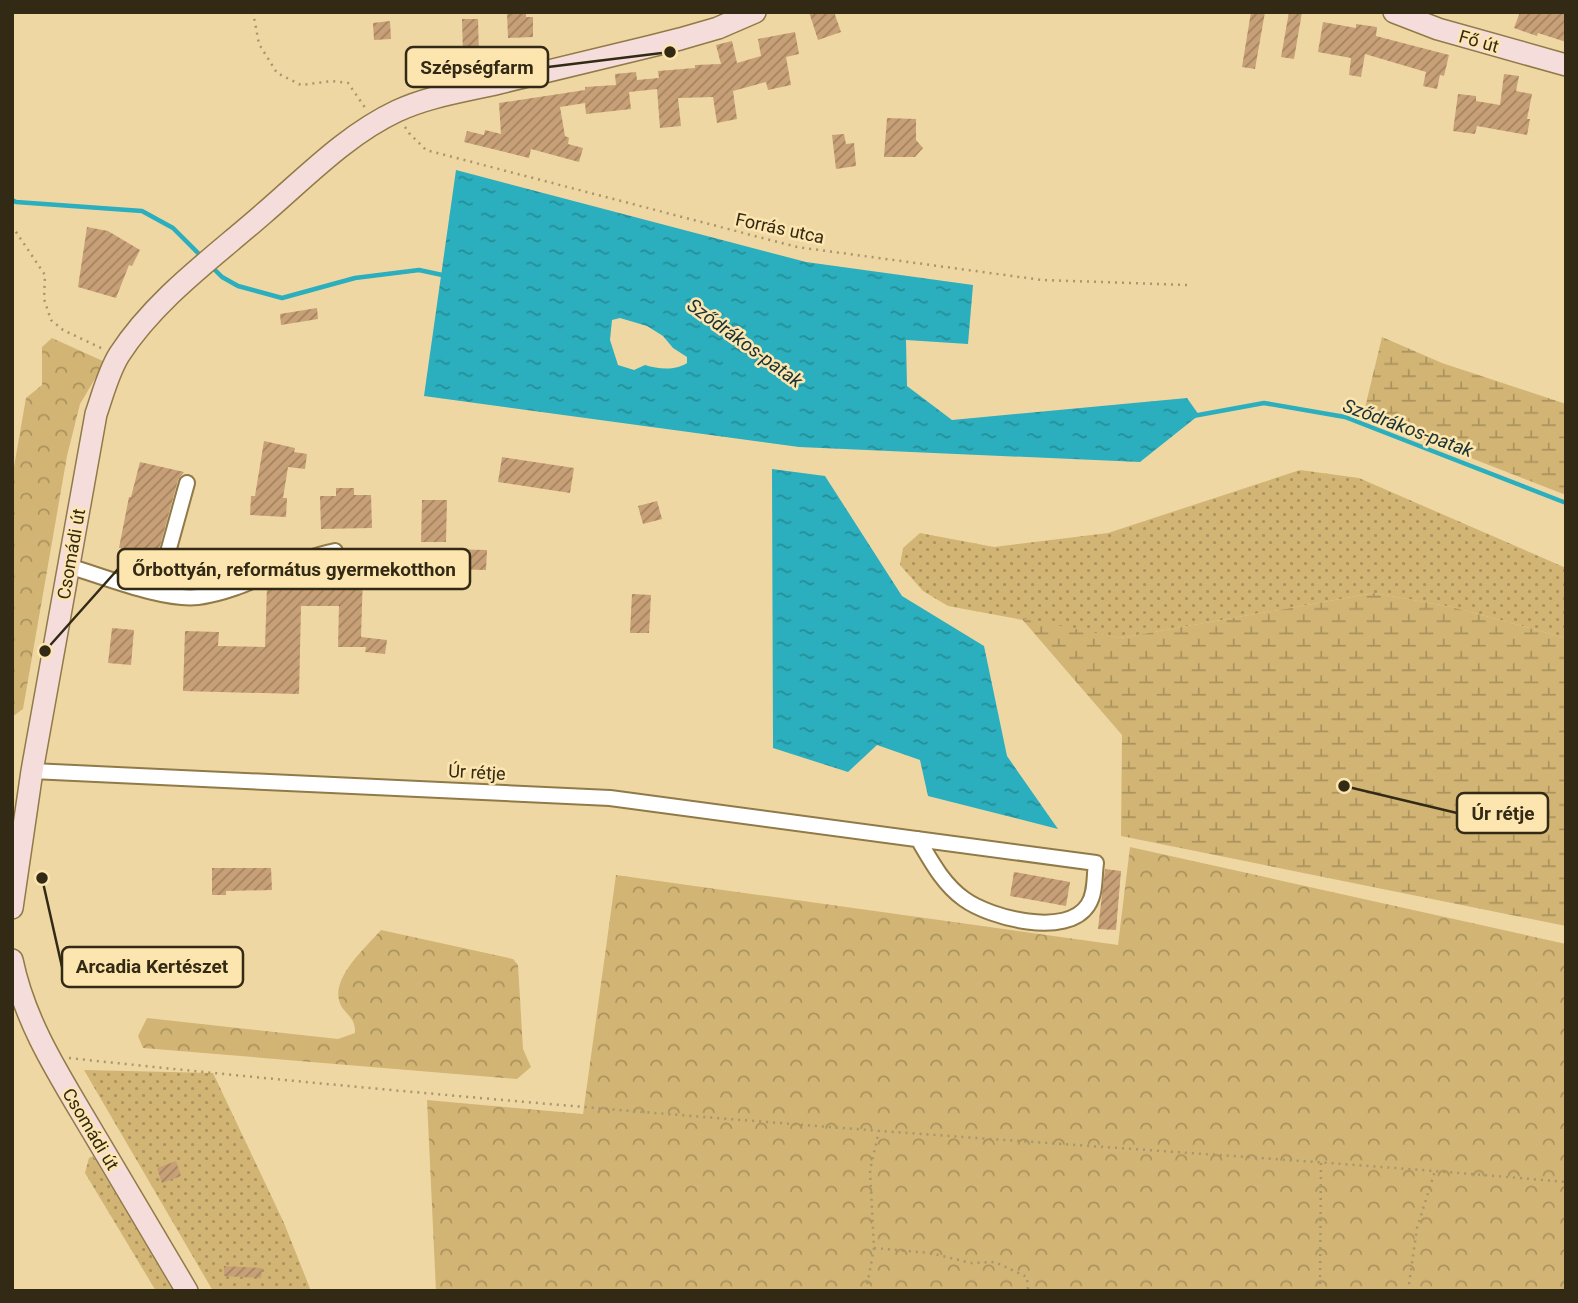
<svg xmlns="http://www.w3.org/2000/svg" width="1578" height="1303" font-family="Roboto,sans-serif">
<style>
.grass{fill:url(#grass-dots)}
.forest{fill:url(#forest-crowns)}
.wetland{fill:url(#wetland-marsh)}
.water{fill:url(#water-ripples);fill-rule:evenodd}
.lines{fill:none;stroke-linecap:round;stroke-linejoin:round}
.stream{stroke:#2baebd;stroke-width:4.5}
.building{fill:url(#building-hatch)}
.street-casing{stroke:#907a48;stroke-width:18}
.secondary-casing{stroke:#907a48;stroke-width:24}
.path{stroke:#a8966d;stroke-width:2.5;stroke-dasharray:2 5;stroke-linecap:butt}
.street{stroke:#fff;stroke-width:14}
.secondary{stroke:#f5dddb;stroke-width:21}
.labels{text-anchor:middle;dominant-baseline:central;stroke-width:5;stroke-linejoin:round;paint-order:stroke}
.street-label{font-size:18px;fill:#332a15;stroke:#fde5af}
.water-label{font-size:19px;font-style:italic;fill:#183336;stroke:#fde5af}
.leader{fill:none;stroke:#332a15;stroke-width:2.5}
.callout-dot{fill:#332a15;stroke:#fde5af;stroke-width:2.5}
.callout{fill:#fde5af;stroke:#332a15;stroke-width:2.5}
.callout-label{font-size:19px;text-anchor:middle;font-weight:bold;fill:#332a15}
</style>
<defs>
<pattern id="grass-dots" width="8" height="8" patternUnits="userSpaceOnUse" patternTransform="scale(1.75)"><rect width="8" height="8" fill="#d2b574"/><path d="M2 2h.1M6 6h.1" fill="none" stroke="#ab935e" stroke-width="1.8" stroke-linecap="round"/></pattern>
<pattern id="forest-crowns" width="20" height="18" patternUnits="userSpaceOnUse" patternTransform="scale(1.75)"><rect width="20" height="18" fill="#d2b574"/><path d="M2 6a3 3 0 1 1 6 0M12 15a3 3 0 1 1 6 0" fill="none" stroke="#ab935e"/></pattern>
<pattern id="wetland-marsh" width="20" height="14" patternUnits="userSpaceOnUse" patternTransform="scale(1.75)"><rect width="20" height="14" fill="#d2b574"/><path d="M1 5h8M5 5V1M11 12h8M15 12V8" fill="none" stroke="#ab935e"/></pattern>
<pattern id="water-ripples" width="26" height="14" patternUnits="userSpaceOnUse" patternTransform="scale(1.75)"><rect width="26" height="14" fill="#2baebd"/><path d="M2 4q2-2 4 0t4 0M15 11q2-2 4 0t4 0" fill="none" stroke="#258e98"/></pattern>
<pattern id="building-hatch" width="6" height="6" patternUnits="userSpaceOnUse" patternTransform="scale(1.75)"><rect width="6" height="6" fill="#c8a077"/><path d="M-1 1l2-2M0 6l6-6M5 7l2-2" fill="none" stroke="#a38360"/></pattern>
</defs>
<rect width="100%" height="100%" fill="#efd7a3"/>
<path class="grass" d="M1300,470L1359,478L1566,568V638L1452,607L1374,593L1120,638L948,606L923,591L900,565L903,548L920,533L994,547L1108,533Z
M84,1070L213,1073L284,1223L311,1291H213Z
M93,1156L173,1291H156L85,1173L89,1158Z"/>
<path class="forest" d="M52,338L105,362L80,404L67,456L23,709L12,717V478L26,398L42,385V347Z
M1130,847L1566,944V1291H436L427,1100L583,1114L616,875L1118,945Z
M381,930L513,959L518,965L523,1049L531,1067L517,1079L143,1048L138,1036L147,1018L338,1039L355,1033C356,1015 342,1014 339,1000C333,976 366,947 381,930Z"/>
<path class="wetland" d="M1382,337L1442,363L1566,404V495L1363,416Z
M1374,593L1452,607L1566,638V926L1121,836L1122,735L1021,618L1120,638Z"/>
<path class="water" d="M456,170L806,262L973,285L968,344L906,340L907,386L952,420L1187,398L1199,415L1140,462L799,447L424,396ZM620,318L647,326L663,336L673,348L687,357V363C675,371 658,369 645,365L634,370L618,365L610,340L612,320Z
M772,469L825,476L902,596L984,646L1007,756L1058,829L928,796L920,760L877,745L848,772L773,748Z"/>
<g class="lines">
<path class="stream" d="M12,200L16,202L142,211L173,228L203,258
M212,267L222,277L238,286L282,298L355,278L419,270L447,276
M1193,416L1264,403L1345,417L1566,503"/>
</g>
<path class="building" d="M507,12H526V17H533V37L508,38Z
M809,12H834L841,32L818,40Z
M1251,12H1265L1255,69L1242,67Z
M1289,12H1302L1294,59L1281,57Z
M1520,12H1566V42L1538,33L1537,36L1514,28Z
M462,19H478L479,55L463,56Z
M390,21L391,39L374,40L373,23Z
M1323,22L1356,28V24L1377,27L1376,36L1449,55L1444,76L1440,75L1437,89L1423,86L1426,72L1365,54L1361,77L1349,75L1351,58L1318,52Z
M795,32L799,54L786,57L791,85L768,90L766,82L733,91L737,119L717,123L713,97L678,98L681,126L660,128L657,89L629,92L631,109L586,114L585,103L560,107L565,136L569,138L568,144L583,148L579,162L531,149L529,158L464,142L467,131L484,135L485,130L501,134L499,103L585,90V87L616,85L615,74L636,72L637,80L659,78L658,71L695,68V65L721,64L716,45L732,41L737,63L761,56L758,39Z
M1504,74L1519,76L1516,91L1532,94L1527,119H1530L1527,135L1477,126L1475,134L1453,131L1458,94L1476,96V101L1500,105Z
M887,118L916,119V140L923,148L915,157H884Z
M844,134L846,144L854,143L856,166L836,169L832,135Z
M87,227L108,231L140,250L132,266L129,265L116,298L78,287Z
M317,308L318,319L281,325L280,314Z
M264,441L295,448L294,452L307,454L305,469L288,467L283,498H287L286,517L250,515L251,496H255Z
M502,457L574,468L570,493L498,482Z
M140,462L184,472L178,480L157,557L119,548L129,497H131Z
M336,488H354V495H371L372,528L321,529L320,496H336Z
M422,500H447L446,542H421Z
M657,501L662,519L643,524L638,506Z
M443,549L487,550L486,570L442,569Z
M298,573L363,574L361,637L387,640L385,654L365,652L366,647H338L339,606H301L299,694L183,691L185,631L219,632L218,646L265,647L267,586L288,576L298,577Z
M632,594L651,595L649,633H630Z
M112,628L134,630L131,665L108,663Z
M212,868H271L272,890L226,891V895H212Z
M1105,869L1121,871L1116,930L1098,929Z
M1014,872L1070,882L1066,906L1010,896Z
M176,1161L181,1176L162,1183L157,1168Z
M224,1266L262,1268L261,1278L224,1276Z"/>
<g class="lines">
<defs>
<path id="street" d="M68,566C103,576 163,601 198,597C245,591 289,560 335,551
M157,592L187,483
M32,771L610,798L1096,863C1094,876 1096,893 1088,905C1067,938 990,918 964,899C943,884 931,861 918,839"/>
<path id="secondary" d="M1394,12L1438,29L1566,65
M12,908L32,771L96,414C103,394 108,373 119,355C155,299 214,257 263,214C305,178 346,135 397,111C429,96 466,91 499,83C560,68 620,54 680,39L718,28L755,12
M12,960C25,1024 61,1078 94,1134C125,1186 156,1238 187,1291"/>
</defs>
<use href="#street" class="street-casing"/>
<use href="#secondary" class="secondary-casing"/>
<path class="path" d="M253,12L259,44L277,73L301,85L332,81L348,83L366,109
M405,127L409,133L426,150L797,247L1042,280L1187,285
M12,226L45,275L44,299L51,320L63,330L103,349
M69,1058C339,1087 610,1110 881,1131C1109,1148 1338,1162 1566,1182
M874,1248L930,1253L971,1263L995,1262L1027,1277L1028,1291
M866,1291L874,1248L870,1170L879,1131
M1320,1291L1321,1162
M1408,1291L1417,1228L1435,1171"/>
<use href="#street" class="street"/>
<use href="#secondary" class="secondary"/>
</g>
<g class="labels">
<g class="street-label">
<text transform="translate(1479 41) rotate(16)">Fő út</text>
<text transform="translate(780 228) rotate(12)">Forrás utca</text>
<text transform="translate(71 554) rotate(-80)">Csomádi út</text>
<text transform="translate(477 772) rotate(3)">Úr rétje</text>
<text transform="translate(91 1129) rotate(59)">Csomádi út</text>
</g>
<g class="water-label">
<text transform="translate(745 343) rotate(36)">Sződrákos-patak</text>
<text transform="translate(1408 428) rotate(20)">Sződrákos-patak</text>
</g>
</g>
<path class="leader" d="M670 52L548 67M45 651L118 569M1344 786L1457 813M42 878L62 967"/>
<g class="callout-dot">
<circle cx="670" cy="52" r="7"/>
<circle cx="45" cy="651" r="7"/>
<circle cx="1344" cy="786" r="7"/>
<circle cx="42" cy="878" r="7"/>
</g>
<g class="callout">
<rect x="406" y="47" width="142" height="40" rx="7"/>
<rect x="118" y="549" width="352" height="40" rx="7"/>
<rect x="1457" y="793" width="91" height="40" rx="7"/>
<rect x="62" y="947" width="181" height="40" rx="7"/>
</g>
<g class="callout-label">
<text x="477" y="74">Szépségfarm</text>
<text x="294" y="576">Őrbottyán, református gyermekotthon</text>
<text x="1503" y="820">Úr rétje</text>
<text x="152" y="973">Arcadia Kertészet</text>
</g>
<rect width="1578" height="1303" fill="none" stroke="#332a15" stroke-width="28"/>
</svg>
